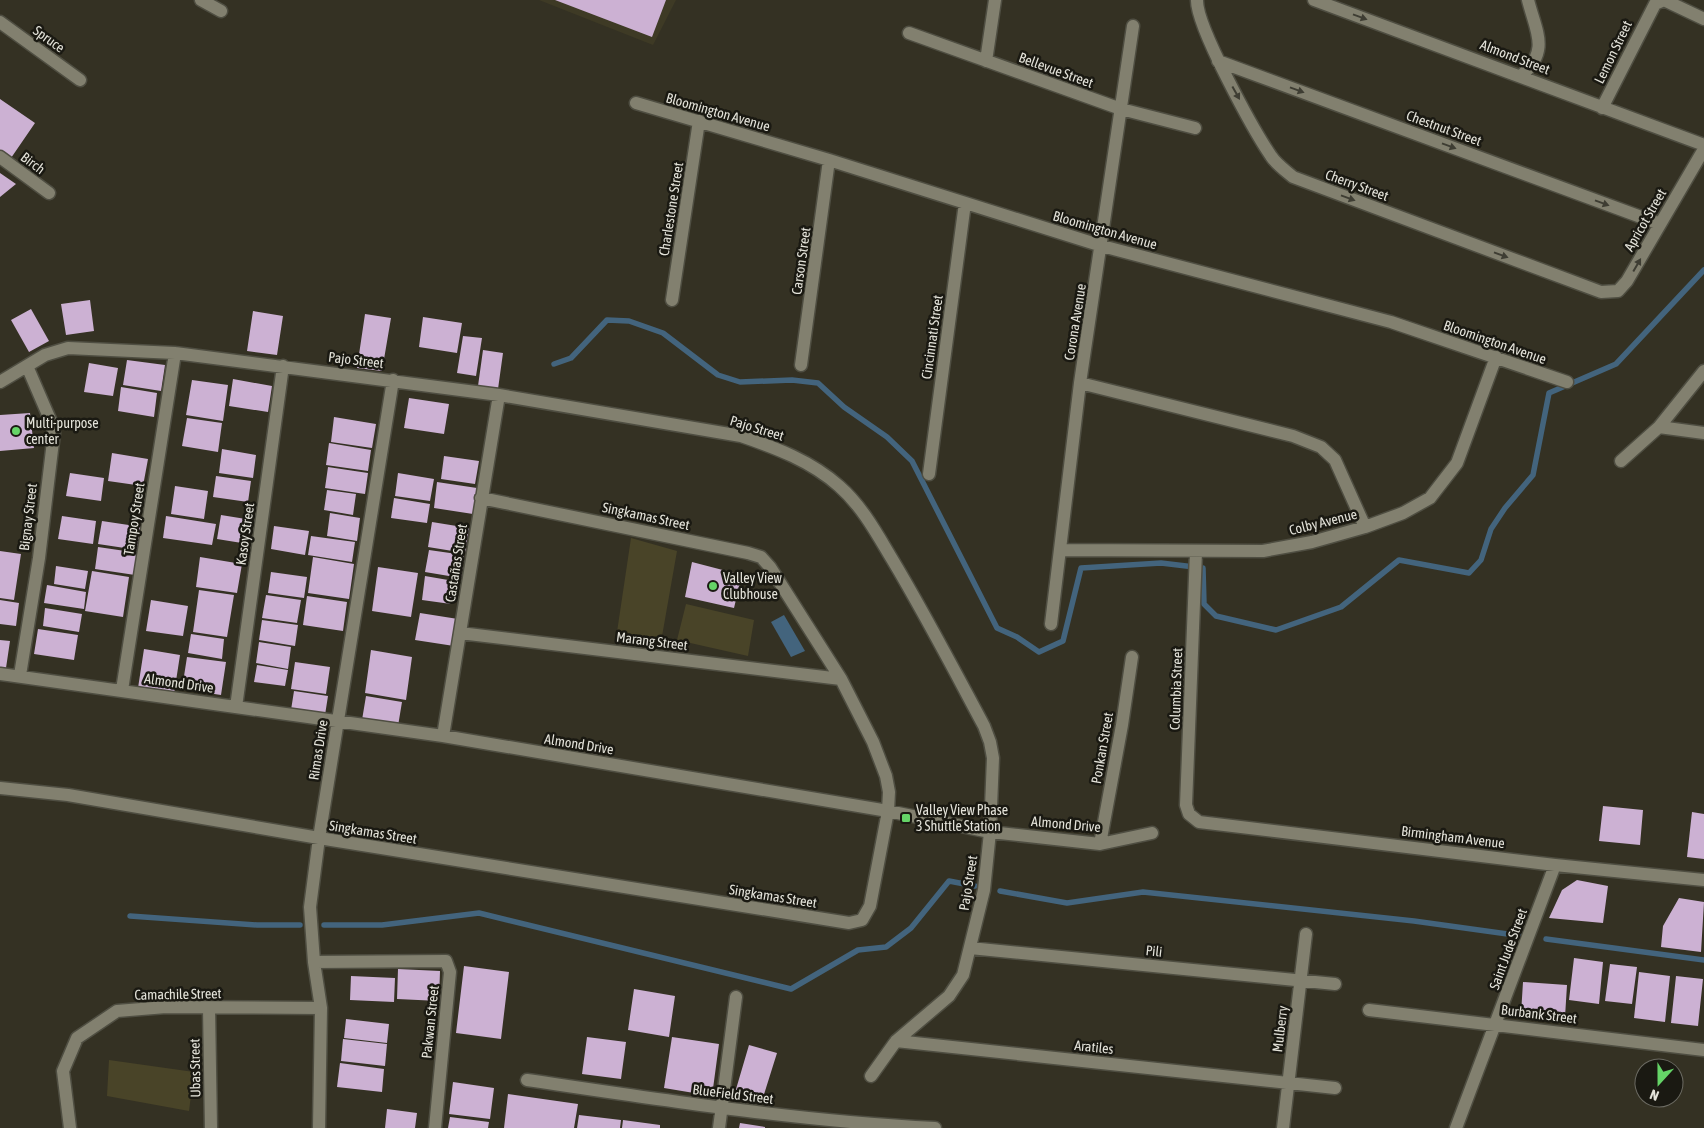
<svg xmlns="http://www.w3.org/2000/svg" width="1704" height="1128" font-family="'Asap Condensed',sans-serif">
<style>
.built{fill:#3e3a25}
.green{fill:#494428}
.water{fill:#43647d}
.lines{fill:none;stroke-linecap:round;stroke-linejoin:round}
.stream{stroke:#43647d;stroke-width:5.5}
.building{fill:#ccb1d3}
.minor-casing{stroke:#4f4e42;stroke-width:15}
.minor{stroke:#82806f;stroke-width:12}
.oneway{fill:#3e3d33}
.poi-dot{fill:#65d467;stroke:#1a1912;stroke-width:2}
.labels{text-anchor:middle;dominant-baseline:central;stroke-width:5;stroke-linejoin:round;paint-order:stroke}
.street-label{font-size:14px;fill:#e4e3da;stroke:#1a1912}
.poi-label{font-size:14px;fill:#e4e3da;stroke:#1a1912;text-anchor:start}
</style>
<rect width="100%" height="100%" fill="#343123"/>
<path class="built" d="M539,0H676L653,45Z"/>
<path class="green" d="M631,538L677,551L661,642L617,632Z
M686,604L754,620L748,656L677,640Z
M109,1060L194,1072L189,1111L107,1096Z"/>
<path class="water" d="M784,615L805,651L791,657L771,622Z"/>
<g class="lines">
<path class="stream" d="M554,364L571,358L607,320L629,321L663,333L718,375L740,382L792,380L818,383L844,407L887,437L912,461L997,628L1017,637L1039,652L1063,641L1081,568L1161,563L1203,568L1204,604L1216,616L1276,630L1341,607L1399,560L1469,573L1481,560L1491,529L1505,508L1533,475L1549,393L1616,364L1704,270
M1000,891L1067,903L1143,892L1414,921L1522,936
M130,916L257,925H300
M324,925H382L479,913L791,989L858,950L886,947L911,928L949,881L975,886
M1546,939L1704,960"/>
</g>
<path class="building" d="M555,0H666L652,37Z
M0,99L35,123L11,158L0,150Z
M0,173L16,184L0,197Z
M90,300L94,331L66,335L61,304Z
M31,309L49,341L29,352L11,320Z
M253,311L283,316L277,355L247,351Z
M365,314L391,318L382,371L357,368Z
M423,317L462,323L457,353L419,347Z
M463,336L482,338L476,376L457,373Z
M483,350L503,353L498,389L478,386Z
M127,360L165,365L161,391L123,385Z
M89,363L118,368L113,396L84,392Z
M233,379L272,386L268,412L229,406Z
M192,380L228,385L223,421L186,415Z
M121,387L157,393L154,417L118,411Z
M409,398L449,404L444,434L404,428Z
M30,413L34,448L0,451V415Z
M334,417L376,424L372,448L331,442Z
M187,418L222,423L218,452L182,446Z
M329,443L371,450L368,471L326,465Z
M222,449L256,455L253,478L219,473Z
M112,453L148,459L143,486L108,481Z
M444,456L479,461L475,484L441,479Z
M328,467L368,473L365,494L325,488Z
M70,473L104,478L101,501L66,496Z
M398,473L434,479L430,501L395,496Z
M216,476L251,481L248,502L213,497Z
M437,482L477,488L473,514L434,508Z
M175,486L208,491L204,519L171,514Z
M327,490L356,494L353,515L324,510Z
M394,498L430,504L427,523L391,518Z
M330,513L360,518L357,541L327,536Z
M221,515L252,520L248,544L217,539Z
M62,516L96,521L93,544L58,539Z
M166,516L216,524L212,545L163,538Z
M102,521L142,527L138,550L98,544Z
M432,522L469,528L465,553L428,547Z
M274,526L309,531L305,555L271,549Z
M311,536L355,542L352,562L308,555Z
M98,547L139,553L135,575L95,569Z
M429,550L464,555L461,578L425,572Z
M0,551L21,554L14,600L0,598Z
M200,557L242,564L237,593L196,587Z
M313,557L354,564L349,599L308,593Z
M692,562L742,575L734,608L685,597Z
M56,566L88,571L85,589L54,584Z
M378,567L418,573L411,617L372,611Z
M92,571L129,577L123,617L85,611Z
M271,572L307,577L304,598L268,593Z
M425,576L454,581L451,604L422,600Z
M47,585L86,592L84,609L44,603Z
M199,590L234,595L227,637L193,632Z
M266,595L301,600L297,623L262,618Z
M307,596L347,602L343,631L303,625Z
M0,600L19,603L16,626L0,624Z
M151,600L188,606L183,636L146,631Z
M45,608L82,614L79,632L43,626Z
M420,613L458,619L454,646L415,640Z
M262,620L298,625L295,646L259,640Z
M38,629L78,635L74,660L34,654Z
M191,634L224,639L222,659L188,653Z
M0,640L10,641L6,668L0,667Z
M259,642L291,647L288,669L256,663Z
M144,649L180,655L174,694L138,688Z
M371,650L412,657L406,700L365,693Z
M187,657L226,662L221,695L182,689Z
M295,662L330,667L326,694L291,689Z
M257,665L288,670L285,686L254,682Z
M294,691L328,696L325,715L291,710Z
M366,696L402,702L398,726L362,720Z
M1603,806L1643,810L1640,845L1599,841Z
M1692,812L1704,814V859L1687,857Z
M1577,880L1608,886L1603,923L1549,918L1562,890Z
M1679,898L1704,902L1701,952L1661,947L1663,926Z
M1574,958L1603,962L1599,1004L1569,1000Z
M1610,964L1637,967L1632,1004L1605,1001Z
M464,966L509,972L501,1039L456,1033Z
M398,969L440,971L439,1001L397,999Z
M1639,972L1670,976L1665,1022L1634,1018Z
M351,976L395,978L394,1002L350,1000Z
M1676,976L1703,979L1698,1026L1671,1023Z
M1523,982L1567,985L1565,1017L1521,1014Z
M634,989L675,996L669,1037L628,1030Z
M346,1019L389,1024L387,1043L344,1038Z
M587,1037L626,1042L621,1079L582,1074Z
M672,1037L719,1044L712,1096L664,1088Z
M343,1039L387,1044L385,1066L341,1061Z
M749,1045L777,1053L761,1104L734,1096Z
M340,1063L384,1069L382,1092L337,1087Z
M453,1082L494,1088L490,1119L449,1114Z
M508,1094L578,1104L574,1128H504Z
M387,1109L417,1113L415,1128H385Z
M579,1115L621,1120L620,1128H577Z
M450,1117L489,1122L488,1128H448Z
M623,1120L660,1125V1128H622Z
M740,1123L765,1127V1128H739Z"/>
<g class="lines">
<defs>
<path id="minor" d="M201,0L221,11
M1197,0C1196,26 1254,131 1271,156C1276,164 1286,171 1293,177L1601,292L1618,291L1627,281L1704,149
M1314,0L1704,145
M0,22L80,80
M909,33L1121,109L1195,128
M986,61L995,0
M1218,61L1660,224
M1522,75C1550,50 1536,32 1528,0
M636,103L829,160L1102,246L1391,322L1567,382
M1602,108L1655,4L1664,0L1704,19
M0,157L49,193
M672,300L699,121
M801,365L829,160
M0,382L45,355L68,348L175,353L499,395L741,436C776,448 811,461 839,486C862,506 877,534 892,559C925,614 954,670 984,726L990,742L993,758L990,832L984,890L963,975L949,996L896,1041L871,1076
M1080,383L1293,436L1321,447L1335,460L1365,527
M1659,427L1704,433
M1621,461L1659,427L1704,371
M929,474L965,203
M1060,550L1263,551L1312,542L1365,527L1403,513L1430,498L1457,463L1496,357
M1196,552L1186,805L1189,814L1199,822L1555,865L1704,880
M1051,624L1080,383L1133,26
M460,633L841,679
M0,674L443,736L888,811L990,832L1100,844L1152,833
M20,675L39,558L54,433L52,424L27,366
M122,690L175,353
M236,707L283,366
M443,736L499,395
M0,788L68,795L319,838L849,923L862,920L870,906L888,811L889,792L886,776L873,742L841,679L770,567L761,557L748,553L481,498
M1100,844L1122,725L1132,657
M970,948L1335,984
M314,962L446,961L450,972L435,1128
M209,1008L211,1128
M1369,1010L1704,1050
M896,1041L1335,1088
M527,1080C663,1100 798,1121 935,1128
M70,1128L63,1071L77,1038L117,1011L166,1007L321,1008
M319,1128L321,1008L314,962L310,907L319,838L393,380
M719,1128L736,997
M1283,1128L1306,934
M1456,1128L1555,865"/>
</defs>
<use href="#minor" class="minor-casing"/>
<use href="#minor" class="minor"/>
</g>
<defs><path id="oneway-solid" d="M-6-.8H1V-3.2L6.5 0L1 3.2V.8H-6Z" transform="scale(1.25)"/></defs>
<g class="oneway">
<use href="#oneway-solid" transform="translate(1360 17) rotate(20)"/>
<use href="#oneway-solid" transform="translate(1297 90) rotate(20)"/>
<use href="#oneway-solid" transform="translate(1236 93) rotate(61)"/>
<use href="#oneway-solid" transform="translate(1449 146) rotate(20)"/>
<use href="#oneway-solid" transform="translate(1348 198) rotate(20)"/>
<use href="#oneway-solid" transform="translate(1602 203) rotate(20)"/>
<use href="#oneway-solid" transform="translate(1501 255) rotate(20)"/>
<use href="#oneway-solid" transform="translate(1637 265) rotate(-60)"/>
</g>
<g class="poi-dot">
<circle cx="16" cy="431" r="5"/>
<circle cx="713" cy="586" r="5"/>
<rect x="901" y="813" width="10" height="10" rx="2.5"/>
</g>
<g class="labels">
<g class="street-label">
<text transform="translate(49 39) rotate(36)">Spruce</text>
<text transform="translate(1613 52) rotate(-64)">Lemon Street</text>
<text transform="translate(1515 57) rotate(21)">Almond Street</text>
<text transform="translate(1056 70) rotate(20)">Bellevue Street</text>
<text transform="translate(718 112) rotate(16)">Bloomington Avenue</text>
<text transform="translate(1444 128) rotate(20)">Chestnut Street</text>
<text transform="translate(33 163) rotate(37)">Birch</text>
<text transform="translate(1357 185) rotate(20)">Cherry Street</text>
<text transform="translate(671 209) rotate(-81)">Charlestone Street</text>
<text transform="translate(1645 220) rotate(-60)">Apricot Street</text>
<text transform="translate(1105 230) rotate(16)">Bloomington Avenue</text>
<text transform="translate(801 261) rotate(-82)">Carson Street</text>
<text transform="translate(1075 322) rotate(-81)">Corona Avenue</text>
<text transform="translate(932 337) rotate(-82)">Cincinnati Street</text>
<text transform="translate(1495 342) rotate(19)">Bloomington Avenue</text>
<text transform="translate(356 360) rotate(7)">Pajo Street</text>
<text transform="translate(757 428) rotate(17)">Pajo Street</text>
<text transform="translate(646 516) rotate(12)">Singkamas Street</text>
<text transform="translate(28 517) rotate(-83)">Bignay Street</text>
<text transform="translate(134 519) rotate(-81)">Tampoy Street</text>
<text transform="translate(1323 522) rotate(-14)">Colby Avenue</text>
<text transform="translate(245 534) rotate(-82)">Kasoy Street</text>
<text transform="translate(456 563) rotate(-81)">Castañas Street</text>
<text transform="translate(652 641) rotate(7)">Marang Street</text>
<text transform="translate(179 683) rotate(8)">Almond Drive</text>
<text transform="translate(1176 689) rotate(-88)">Columbia Street</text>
<text transform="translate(579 744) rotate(9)">Almond Drive</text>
<text transform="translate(1102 748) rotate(-80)">Ponkan Street</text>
<text transform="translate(318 750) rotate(-81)">Rimas Drive</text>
<text transform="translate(1066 824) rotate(5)">Almond Drive</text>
<text transform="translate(373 832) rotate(9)">Singkamas Street</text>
<text transform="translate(1453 837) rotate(7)">Birmingham Avenue</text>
<text transform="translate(968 883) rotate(-81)">Pajo Street</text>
<text transform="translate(773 896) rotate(9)">Singkamas Street</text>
<text transform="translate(1508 949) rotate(-70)">Saint Jude Street</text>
<text transform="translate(1154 951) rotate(6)">Pili</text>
<text transform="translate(178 994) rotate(-1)">Camachile Street</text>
<text transform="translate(1539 1014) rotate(7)">Burbank Street</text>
<text transform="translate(430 1022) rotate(-84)">Pakwan Street</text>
<text transform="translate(1280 1029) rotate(-83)">Mulberry</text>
<text transform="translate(1094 1047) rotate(6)">Aratiles</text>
<text transform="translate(195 1068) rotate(-91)">Ubas Street</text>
<text transform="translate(733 1094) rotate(7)">BlueField Street</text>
</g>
<g class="poi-label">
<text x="26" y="423">Multi-purpose<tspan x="26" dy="16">center</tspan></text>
<text x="723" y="578">Valley View<tspan x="723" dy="16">Clubhouse</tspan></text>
<text x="916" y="810">Valley View Phase<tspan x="916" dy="16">3 Shuttle Station</tspan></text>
</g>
</g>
<g transform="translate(1659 1083) rotate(201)"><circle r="24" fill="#1a1912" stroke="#6b6a62"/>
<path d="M0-4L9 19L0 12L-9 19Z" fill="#65d467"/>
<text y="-8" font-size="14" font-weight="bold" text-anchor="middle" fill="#e4e3da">N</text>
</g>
</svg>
